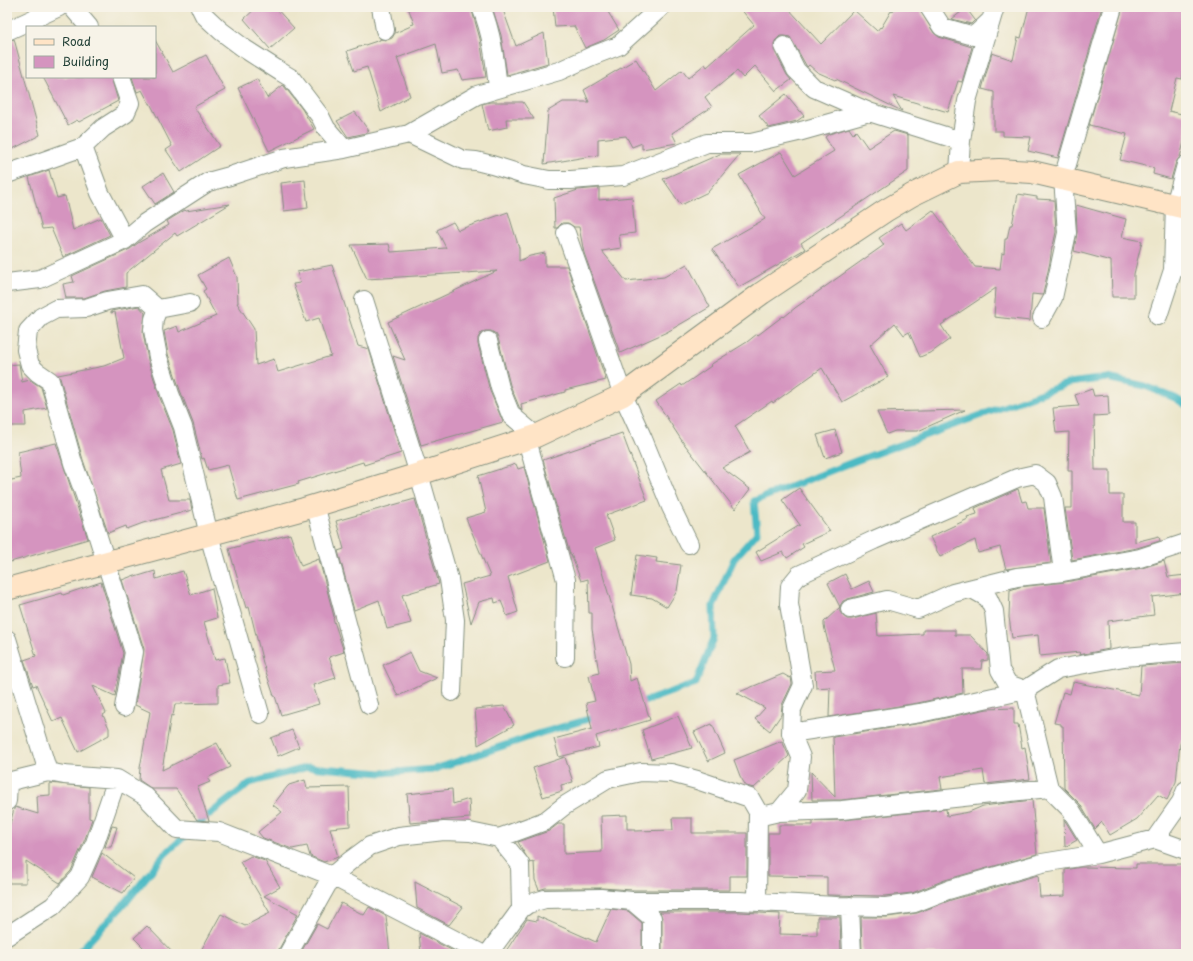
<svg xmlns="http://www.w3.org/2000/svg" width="1193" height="961" font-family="'Playpen Sans',sans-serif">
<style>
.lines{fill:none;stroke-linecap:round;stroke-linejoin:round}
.stream{stroke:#4cbac4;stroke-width:7}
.building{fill:#d594bf}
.street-casing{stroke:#869280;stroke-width:20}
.secondary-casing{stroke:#869280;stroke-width:24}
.street{stroke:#fff;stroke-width:18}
.secondary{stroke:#ffe4c6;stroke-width:22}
</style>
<rect width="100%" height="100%" fill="#f7f3e8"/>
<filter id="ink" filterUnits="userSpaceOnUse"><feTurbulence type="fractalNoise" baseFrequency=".025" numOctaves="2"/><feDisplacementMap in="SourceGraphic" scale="8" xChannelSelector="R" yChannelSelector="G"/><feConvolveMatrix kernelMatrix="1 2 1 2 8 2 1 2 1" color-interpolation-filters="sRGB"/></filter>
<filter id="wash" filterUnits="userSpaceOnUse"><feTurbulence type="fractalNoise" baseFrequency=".012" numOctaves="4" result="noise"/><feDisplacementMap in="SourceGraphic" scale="16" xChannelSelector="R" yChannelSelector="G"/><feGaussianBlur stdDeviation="0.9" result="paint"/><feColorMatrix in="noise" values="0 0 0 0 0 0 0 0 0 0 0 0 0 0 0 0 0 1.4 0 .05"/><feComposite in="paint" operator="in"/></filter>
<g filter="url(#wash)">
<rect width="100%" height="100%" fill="#ece6cb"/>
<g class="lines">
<path class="stream" d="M635,705L696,683L714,638L713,606L734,559L757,533L754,501L858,460L1069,383L1107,378L1145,386L1175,398L1186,405
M77,954L127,901L165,854L206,817L250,783L308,767L382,773L435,769L541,733L599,716"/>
</g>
<g id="blocks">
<path class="building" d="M257,7H275L294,28L270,49L244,19Z
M408,7H471L480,39L486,77L462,80L458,70L442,73L436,44L397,58L410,96L381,112L367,67L354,71L347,51L380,40V39L387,40L392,38L395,33L411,26L410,25L414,24Z
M492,7H502L516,46L544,33L548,63L507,75L501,35Z
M553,7H605L619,30L604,40L585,48L574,26L555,27Z
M739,7H787L821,44L854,10L877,31L880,27L881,28L891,11L892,12L896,7H918L934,33L939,37L972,47L962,82L958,81L948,112L893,96L902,111L836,79L835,80L817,72L809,65L807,67L790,37L785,36H780L775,41L774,45V50L787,75L791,80L776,91L755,66L743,78L737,71L705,97L712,107L672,133L677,143L642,149V143L632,147L626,136L598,139V155L544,164L548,111L563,102H589L584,90L636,59L656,91L682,70L688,78L705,64L707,67L754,25Z
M1029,7H1102L1058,158L1028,151L1031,137L1003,136V131H994V92L982,89L992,53L1013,60L1018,37L1021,38Z
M1123,7H1186V60L1182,79L1177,78L1169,111L1186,115V135L1180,157L1176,162L1171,179L1153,174L1154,168L1120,160L1127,134L1089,125Z
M966,8L975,20L971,24L952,19Z
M14,39L40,135L7,152V41Z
M155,40L173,72L206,55L225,90L194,107L220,146L181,172L166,150L172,146L150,103H149L142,90L137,92L132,77H155Z
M43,77H111L118,101L79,122L77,120L68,125Z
M257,79L267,98L283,85L284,86L302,109L314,129L269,151L238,88Z
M786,94L804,116L797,121L769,128L759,116Z
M490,102H523L534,119H506L507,127L488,131L482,104Z
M355,112L369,131L366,133L348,137L337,121Z
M849,128L853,134L856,131L868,148L894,131L908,135V171L801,243L805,249L739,287L712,249L765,219L739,175L781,152L795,175L834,151L825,137L829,134Z
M720,154H740L708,192L681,205L663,179Z
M49,170L57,198L65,196L73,230L101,218L110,235L63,257L51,228L42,229L29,177Z
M163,173L174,192L155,204L143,186Z
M305,180L308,208L284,211L281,183Z
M599,188V200L632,197L635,233L619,235L621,248L602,251L626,281L664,277L687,264L710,307L667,332L620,353L584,253L579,227H574L568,223H562L557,228H555L554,198L578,190Z
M1018,194L1037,197V199L1054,200L1056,232L1053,246H1052L1050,262L1043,294L1042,295L1032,294L1030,321L994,317L996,288L941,325L950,339L932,352L920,357L909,332L904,335L895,323L870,345L888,377L842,402L822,368L773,403L772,401L735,426L750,452L722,468L750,489L735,509L682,441L656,401L681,384L682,386L711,366L710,365L747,342L757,334L758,335L783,316L784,317L795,308L884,245L879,238L901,223L906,230L933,210L975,267L1000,269L1002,253L1004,254L1005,239H1007L1010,225H1012Z
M230,204L177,236L175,233L126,273V287L105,291L84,298H66L63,284L74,282L72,276L130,249L138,243L169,225L167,221L185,210L186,211Z
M1076,205L1126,219L1122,237L1142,241L1134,274V297H1112L1111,261L1074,251L1077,232Z
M508,212L519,248V261L530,256L545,253V266H567L606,380L565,390V392L521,404L522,411L520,409L510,385L498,338L496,334L491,331H485L481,333L478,338V344L490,391L503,422L421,445L393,356L405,360L388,322L497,271L367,279L351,245L389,244L391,252L446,248L437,230L453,222L458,230Z
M229,258L237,277L238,303H237L254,329L256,365L274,359L278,372L331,356L319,318L306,322L293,284L300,283L297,272L332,265L358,346L369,349L401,453L364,465L363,462L298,482L299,484L238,500L228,465L208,470L204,458L202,459L193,423L180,390L168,354L164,331L177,326L179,332L216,316L203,291L206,289L198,275Z
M139,306L145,313L143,332L148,360L160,398L173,430L181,464L161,470L169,500H190L192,510L143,523L127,529L126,526L108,533L83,460L60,378L58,375L104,366L124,358L115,312L111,313V311Z
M19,364L22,382L30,380L41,387L47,408L25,412L26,426H7V365Z
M1092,389L1094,396L1108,395L1109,415L1094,416L1095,470H1110V495H1123V522H1135V542L1159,536L1160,541L1137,548L1072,560L1065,508H1072V471H1068L1069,432L1056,433L1053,408L1079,406L1075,395Z
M965,410L918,431H895L887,434L877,412Z
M835,430L842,452L825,458L817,435Z
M622,433L647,500L606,515L615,540L595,548L629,664L630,681L637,678L650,720L596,736L599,747L559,757L554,739L592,729L586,703L595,701L589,676L599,673L592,629V613H589L588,579L581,581L571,554H570L543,460Z
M56,443L88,539L7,563V481L21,478L18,452Z
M516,464L518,469L524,467L550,561L508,577L518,612L507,616L501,601L495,603L494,598L479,602L471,623L462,584L490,576L466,518L486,512L478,476Z
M799,488L830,531L802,544L804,547L787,558L783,552L761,561L756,552L800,525L782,500Z
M1018,489L1022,502L1026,501L1028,508H1044L1051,563L1006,569L1000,547L978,553L975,540L940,557L930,537L968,519L967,517L977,514L975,508Z
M415,499L439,584L402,595L411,623L387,629L379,600L354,610L338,551L344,549L336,521Z
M290,534L301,566L319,559L334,617L333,618L344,652L329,657L336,678L313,685L319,704L281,715L275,696H274L263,663L249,607L246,608L229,549L261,540L262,542Z
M637,555L657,558L656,562L681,565L677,591L667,607L652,598L631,595Z
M1164,561L1168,577L1186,575V593L1152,597L1154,615L1108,621L1109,649L1079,655L1080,652L1040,656L1038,635L1012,638L1009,617L1010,590L1019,587L1065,582L1142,568Z
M155,571L156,579L183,571L191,595L212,588L217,618L204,622L215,660L225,658L230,683L218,685V703L175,704L173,716L171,715L162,770L217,743L230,767L207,778L210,782L198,787L209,821L197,820L176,789H152L139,780L140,768L150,712L135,705L144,649L122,580L135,575V577Z
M845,574L852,589L869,581L874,592L848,599L843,601L840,606V612L843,616L847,619H852L876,613L878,636L923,634V630H955V635H970L988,654V660L982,661L981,669H962L963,693L918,703L829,717L830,687L816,688L815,671L835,670L824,626V622L840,607L828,583Z
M101,582L123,653L115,696L93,686L106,713L103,715L109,728V735L78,752L62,718L53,722L36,685L33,686L24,660L36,656L20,605L62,593L63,595Z
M410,652L419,671L437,678L398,696L383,665Z
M1186,663V733L1180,744L1176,782L1167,800L1158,795L1137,819L1110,835L1102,822L1095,829L1080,804L1064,788L1063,726H1061V724L1054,723L1063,692L1070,694L1073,682L1139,695L1141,666Z
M783,674L790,678L791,677L792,684L782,705L781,715L770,731L755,719L765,708L737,693Z
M504,706L514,725L478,745L475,709Z
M1014,708V724H1018L1022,748L1025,747L1030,779L985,784L983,770L940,777L942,789L841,800H812L811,772L835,797L833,737L922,723L987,709Z
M678,716L692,748L651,759L642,730Z
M712,724L725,753L708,761L694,732Z
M292,730L299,747L278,756L271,738Z
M782,741L789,756L754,788L746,786L740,776L734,760Z
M565,757L573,782L561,785L562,791L543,797L533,768Z
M305,780L307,788L349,787L350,826L330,828L338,857L324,862L310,856L307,846L292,849L263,838L258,832L282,812L273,805L287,787L289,785Z
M50,783L89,787V818L92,819L85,839L71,871L60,883L26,861V883H8V831L14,809L15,807L38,814L37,796L50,795Z
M452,789L453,804L469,799L470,818L410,823L407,794Z
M1032,800L1037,854L945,880L912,893L885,896L827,895V877L768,876V833H779V825H813V821L843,820L946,809L947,816L969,812L983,806Z
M627,815V829H634V831L673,830L672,818H692V833H747V876H730V890H633L601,888H545L539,890L535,880L534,862L530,863L518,842L549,831L558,824H564V854L602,852L601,816Z
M1064,819L1077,840L1065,847Z
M112,826L117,827L111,847H105Z
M102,853L134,878L123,893L92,877Z
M251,856L265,861L280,887L264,896L298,914L279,949L278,954H199L221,914L245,926L270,913L240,862Z
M1136,864H1186V954H1152V952H1110L1111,954H862L861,917H887L917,913L951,900L1038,875L1040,897L1065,896V870L1081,867L1136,868Z
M415,882L463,907L449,925L417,908Z
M341,903L364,915L369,907L386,916L390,954H300L317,924L327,929Z
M611,909L628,911L642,923V954H504L527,919L537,921V916L596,942Z
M660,912H739L780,914L779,934L817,935V917H840L841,954H662V918Z
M147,926L174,954H150L134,938Z
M419,933L459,954H421Z"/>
</g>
</g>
<g filter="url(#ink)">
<use href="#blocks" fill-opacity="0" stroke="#869280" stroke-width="1"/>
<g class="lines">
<defs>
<path id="street" d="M72,7L89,27
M200,7L204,15L221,31L245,49L281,72L291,78L320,116L326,128L344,149L409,134L463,160L476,161L492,165L524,175L549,180H571L623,176L707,143H751L798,132L869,112
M381,7L385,30
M481,7C492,33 495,60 498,88
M929,7L942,27L974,36L991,20
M7,31L59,7
M784,46L796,70L814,88L869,112L961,141
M409,134L477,95L559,71L592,56L618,46L661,7
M83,147L100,193L125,240
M959,172L961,141L967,101L995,7
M7,174L83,147L103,128L125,114L130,103L121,77
M566,233L623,395L643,439L671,507L689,544
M7,283L40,279L125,240L145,223L208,182L230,176L284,158L344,149
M364,300L419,474L449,579L455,620L452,692
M190,303L158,309L154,319L153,330L158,357L170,394L183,427L209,535L260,714
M1158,316L1173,270L1175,205L1186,165
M1042,318L1053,298L1067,233L1063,178L1113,7
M488,341L500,388L511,415L536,436
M527,440L566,580L565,657
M315,505L369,705
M972,589L988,598L994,611L1000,670L1008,684L1025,690L1049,788L1071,810L1098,854
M850,609L887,600L918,609L953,593L1017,577L1063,572L1140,558L1186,543
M7,639L48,772L64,775L117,779L145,796L177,829L219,832L332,876L482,954
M124,707L134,652L85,495L73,463L50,381L37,372L30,365L26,350L28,331L41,317L56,309L86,308L107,301L142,295L158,309
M791,733L920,713L1025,690L1058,669L1124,657L1186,652
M7,782L48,772
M7,801L8,782
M779,812L797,790L801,757L791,733L792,709L803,685L789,604L790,586L799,575L874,540L1017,478L1035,474L1047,483L1053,497L1063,572
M499,838L520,864L521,909
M1155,839L1186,850
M632,901L652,918V954
M757,902L758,812
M850,906L852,954
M7,936L53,906L80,877L95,843L117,779
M288,954L332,876L351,860L370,846L399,836L444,831L470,832L499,838L545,821L564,806L608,779L641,772L671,773L697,780L750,798L758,812L766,815L779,812L842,810L1049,788
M488,954L521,909L528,904L545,899L601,898L632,901H739L837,906L886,907L915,903L948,890L1042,863L1098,854L1155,839L1181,802L1186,790"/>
<path id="secondary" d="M7,589L304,509L419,474L536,436L623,395L762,293L885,211L912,195L959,172L999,170L1032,172L1186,208"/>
</defs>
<use href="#street" class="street-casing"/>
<use href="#secondary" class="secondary-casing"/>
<use href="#street" class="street"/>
<use href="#secondary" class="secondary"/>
</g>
</g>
<rect width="1193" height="961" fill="none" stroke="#f7f3e8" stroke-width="24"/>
<rect x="26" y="26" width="130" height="52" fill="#f7f3e8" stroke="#a1aaa0"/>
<rect x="34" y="39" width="20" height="6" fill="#ffe4c6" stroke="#a1aaa0"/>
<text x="62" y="46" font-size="12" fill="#1f3d34">Road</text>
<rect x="34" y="56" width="20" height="12" fill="#d594bf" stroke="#a1aaa0"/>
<text x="62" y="66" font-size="12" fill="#1f3d34">Building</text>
</svg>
